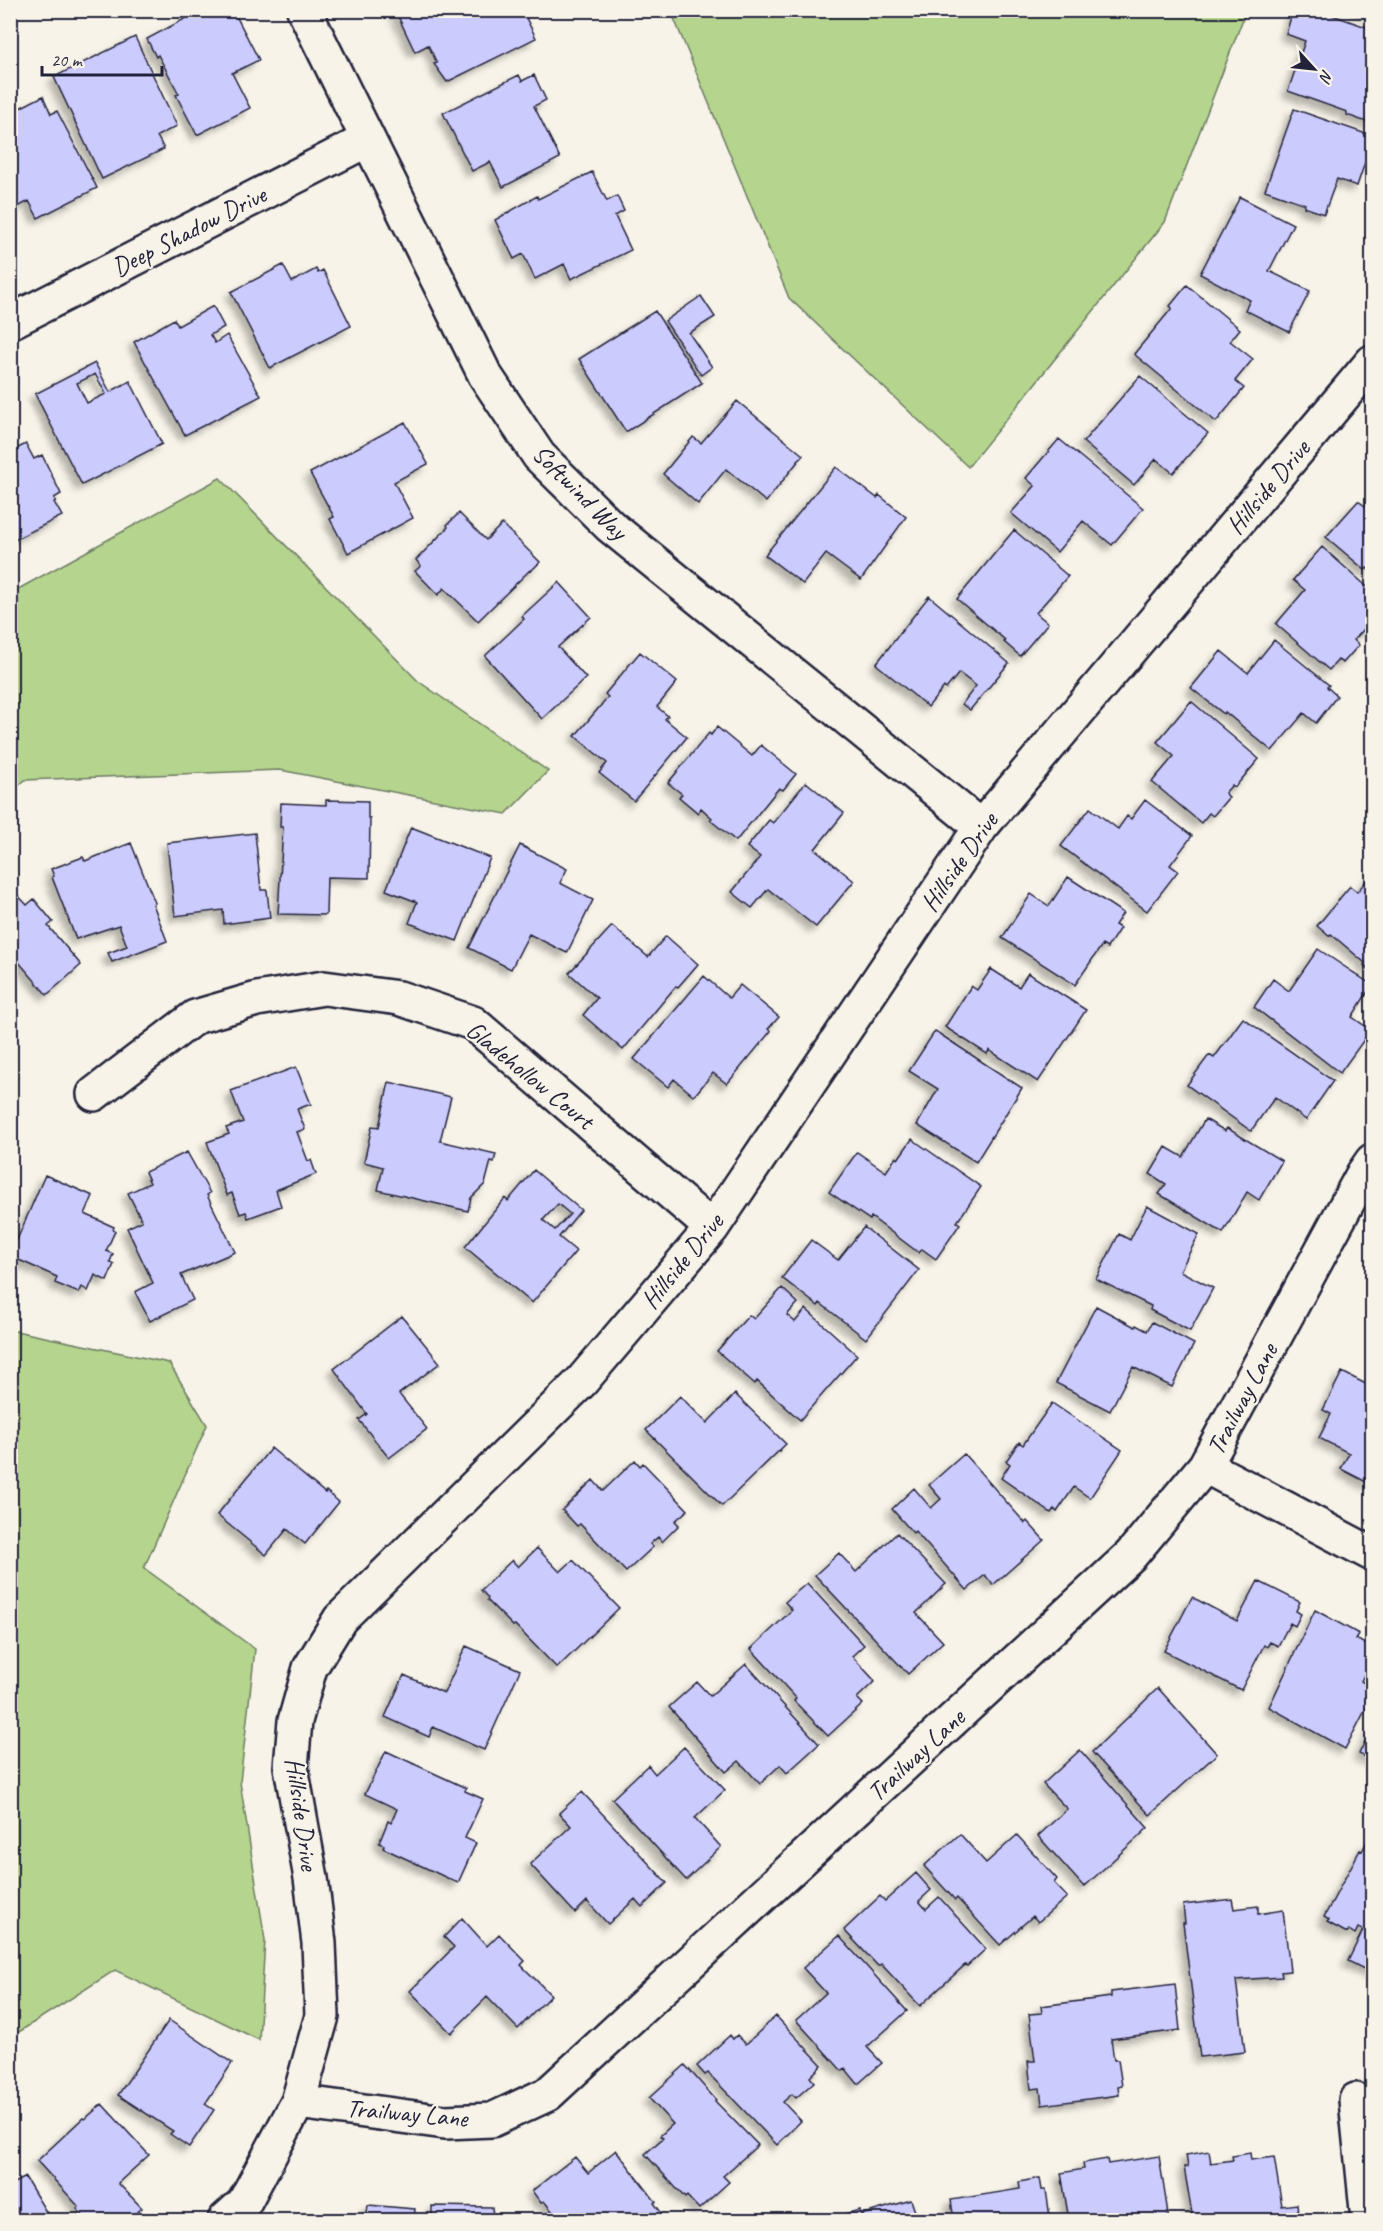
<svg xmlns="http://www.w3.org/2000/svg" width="1383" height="2231" font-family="Caveat,sans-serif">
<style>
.green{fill:#b5d48d;stroke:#6c7b64;stroke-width:1.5}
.building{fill:#cccbfd;stroke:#22223b;stroke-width:1.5;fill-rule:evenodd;filter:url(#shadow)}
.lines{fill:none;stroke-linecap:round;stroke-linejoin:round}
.minor-casing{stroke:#22223b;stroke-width:38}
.minor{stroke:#f7f3e8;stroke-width:33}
.labels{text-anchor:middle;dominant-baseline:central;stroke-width:4.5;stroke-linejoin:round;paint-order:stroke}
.street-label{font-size:26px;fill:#22223b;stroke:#f7f3e8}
</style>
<defs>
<filter id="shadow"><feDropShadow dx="-5.5" dy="5.5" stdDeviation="3" flood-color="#0004"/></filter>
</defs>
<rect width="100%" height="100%" fill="#f7f3e8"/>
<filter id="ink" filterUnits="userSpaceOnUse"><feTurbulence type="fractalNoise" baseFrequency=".0167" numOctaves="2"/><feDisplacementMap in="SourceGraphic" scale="12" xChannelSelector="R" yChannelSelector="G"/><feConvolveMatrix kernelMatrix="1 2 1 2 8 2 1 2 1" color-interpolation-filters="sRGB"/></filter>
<g filter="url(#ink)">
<path class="green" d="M671,11H1246L1165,222L968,467L789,298Z
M220,478L418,681L548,771L506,814L280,770L25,780L11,793V593Z
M11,1330L169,1363L207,1425L144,1568L255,1649L240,1782L265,1940L259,2040L115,1970L11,2037Z"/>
<path class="building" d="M192,10H233L259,60L232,73L250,108L197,135L176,95L179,94L158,55L156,57L147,39L194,14Z
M395,10H522L536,38L447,82L434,64L437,63L428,45L415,52Z
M1293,10H1318L1372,29V65L1370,71L1372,72V124L1347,115V112L1288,91L1305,41L1286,34Z
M1356,10H1372V16Z
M135,37L177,126L157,136L164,149L102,179L54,77Z
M519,75L522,81L534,75L546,100L534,106L560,158L503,187L490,162L472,171L443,113Z
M43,96L51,114L57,111L97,188L38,218L29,201L10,211V113Z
M1294,109L1372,136V142L1357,186L1337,179L1324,214L1304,207L1305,204L1265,190Z
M592,172L607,201L617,196L624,211L615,216L631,250L571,279L564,264L535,279L523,254L514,259L495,220L537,196L538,199Z
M1240,197L1293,224L1269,271L1310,291L1289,332L1245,310L1250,300L1200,274Z
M283,265L292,282L316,269L318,273L323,270L351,326L270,368L231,292Z
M1187,285L1240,329L1230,341L1253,359L1235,381L1244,388L1216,422L1134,354L1172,308L1170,306Z
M701,296L715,317L689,333L712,367L701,375L665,321Z
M213,306L224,327L210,335L215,343L227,335L261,396L185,435L134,342L174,319L178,326Z
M655,311L702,383L626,432L579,359Z
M95,363L110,392L130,381L162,444L82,485L35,394ZM95,374L106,394L87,403L77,383Z
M1140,376L1208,433L1173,473L1156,459L1134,485L1083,442Z
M737,401L803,455L766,502L726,469L698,504L663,474L693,437L701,443Z
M405,422L428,464L394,482L413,518L348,553L330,519L334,517L310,473Z
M1059,439L1143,508L1112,545L1083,521L1057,552L1011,513L1035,486L1026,478Z
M26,444L34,459L42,455L61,494L54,498L56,501L54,502L62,516L10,542V448L12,451Z
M836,467L877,498L879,495L906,517L861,580L826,554L803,584L765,555Z
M1372,497V573L1367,568L1365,570L1326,537L1358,501L1365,506Z
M459,513L486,540L502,524L540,562L531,571L530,570L478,621L444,588L438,595L415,571L421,566L416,560L448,527L447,525Z
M1014,530L1068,576L1036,613L1048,623L1020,656L1004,642L1005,640L957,599Z
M1322,547L1372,591V625L1368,631L1365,628L1354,640L1359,645L1343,663L1338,660L1329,670L1276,624L1305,590L1293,580Z
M559,582L591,617L558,647L586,678L542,719L485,656L524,619L522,616Z
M929,596L1009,663L970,710L962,704L976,686L959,673L946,689L944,687L928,707L876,664Z
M1274,640L1329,685L1327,687L1337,696L1316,723L1304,713L1272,751L1225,712L1224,714L1191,688L1221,651L1248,673Z
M640,652L677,682L657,707L668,716L665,719L687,737L634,801L599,773L607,763L575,736L608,697L605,694Z
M1191,701L1259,759L1235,787L1232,785L1225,793L1229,797L1213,816L1209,813L1201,823L1152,782L1174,756L1157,742Z
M717,727L752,756L761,745L796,774L783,790L779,788L736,841L710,820L712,818L701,808L698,813L679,797L682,794L668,783L709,733L711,735Z
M806,782L844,813L815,849L854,881L816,927L768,889L752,908L732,892L760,857L747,847L769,820L773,823Z
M326,800L368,801V818H370L369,878L327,877L326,915L278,914L283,827H280L281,803L326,805Z
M1145,800L1192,836L1170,865L1178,871L1147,911L1061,846L1090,808L1118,829L1127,816L1131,819Z
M411,827L490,858L457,941L409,923L417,902L386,890Z
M255,833L261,890H267L270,918L224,924L223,910L175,916L167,843Z
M131,843L155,903L153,904L167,941L112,962L108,953L127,946L119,925L76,939L52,877L54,876L51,869L83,857L85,861Z
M520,845L567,869L560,883L593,900L567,953L529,934L511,969L469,948Z
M1372,874V972L1364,965L1365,963L1331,934L1329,936L1317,926L1350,886L1357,892Z
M1068,877L1123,913L1115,925L1120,928L1107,948L1102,945L1075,985L1002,938L1031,894L1049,906Z
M10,887L27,905L34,899L53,922L48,926L81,965L47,995L18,961L10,967Z
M612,926L648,957L666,936L698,964L678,987L676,986L623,1050L583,1015L597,998L569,973Z
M1318,949L1372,985L1352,1017L1371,1030L1340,1073L1254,1007L1273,979L1289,991Z
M991,969L1019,987L1028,973L1086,1010L1038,1082L989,1050L987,1054L945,1027L971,986L977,990Z
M704,976L729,998L740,985L779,1017L768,1029L771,1031L727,1084L713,1073L694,1096L674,1079L668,1087L634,1059Z
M1243,1018L1333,1081L1306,1120L1275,1097L1251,1131L1187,1085L1209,1055L1214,1058Z
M935,1031L1022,1088L976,1162L917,1125L938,1089L909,1071Z
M296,1067L311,1104L297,1109L305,1129L297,1132L308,1161L311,1160L316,1174L276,1190L281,1206L248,1218L246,1212L240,1214L232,1193L227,1195L207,1142L229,1134L226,1128L243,1122L231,1091Z
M389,1082L451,1097L440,1141L496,1154L494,1162L491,1161L485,1184L471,1198L468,1211L378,1190L383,1167L364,1162L372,1126L379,1127Z
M1205,1119L1225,1131L1227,1128L1282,1161L1259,1200L1247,1192L1223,1233L1159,1194L1166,1184L1150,1174L1166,1147L1183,1157Z
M912,1139L981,1187L957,1222L960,1224L936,1259L922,1249L919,1253L871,1217L870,1220L829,1192L857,1152L886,1172L896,1157L898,1159Z
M187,1152L210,1193L207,1195L235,1252L181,1275L193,1300L150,1321L135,1292L153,1283L127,1228L142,1221L128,1193L150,1183L145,1172Z
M534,1170L581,1210L559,1237L576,1251L532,1303L465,1247L505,1198L508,1201ZM558,1204L570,1214L555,1230L543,1220Z
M45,1175L93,1196L85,1214L114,1227L113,1230L115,1231L106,1251L113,1254L110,1262L114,1264L107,1281L95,1275L88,1291L82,1287L79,1293L55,1283L57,1277L10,1256Z
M1147,1206L1199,1234L1180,1271L1213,1288L1190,1331L1150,1310L1151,1306L1096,1279L1119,1234L1130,1240Z
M864,1227L919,1270L866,1339L820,1303L818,1306L782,1278L811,1240L838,1260Z
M782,1288L798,1303L787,1315L795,1322L806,1309L857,1355L800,1420L757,1381L755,1384L717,1351L749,1315L754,1319Z
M1096,1306L1135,1327L1136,1325L1147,1331L1152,1322L1194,1344L1172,1387L1133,1367L1110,1411L1056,1383Z
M402,1316L440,1363L399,1394L427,1429L389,1458L359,1420L367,1414L334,1369Z
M1342,1372L1372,1387V1485L1341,1469L1349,1453L1319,1438L1331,1414L1323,1410Z
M735,1394L786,1444L722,1506L646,1430L680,1396L707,1423Z
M1052,1403L1122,1450L1090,1498L1074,1487L1057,1512L1054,1509L1051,1513L1001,1478L1010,1464L1006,1461L1019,1442L1023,1445Z
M271,1448L325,1493L326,1491L339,1502L305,1544L287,1529L266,1555L217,1515Z
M964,1454L1025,1523L1027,1521L1044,1540L993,1585L985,1575L967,1590L915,1531L913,1533L892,1509L914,1488L931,1508L941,1499L929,1485Z
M635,1460L640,1466L643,1463L688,1510L675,1521L679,1525L662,1542L658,1537L650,1544L653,1547L626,1572L580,1524L577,1526L562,1510L593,1480L603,1491Z
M897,1533L946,1584L916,1613L943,1642L908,1674L815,1575L839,1553L856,1572Z
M537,1548L560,1572L573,1560L619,1608L557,1668L515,1625L513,1626L487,1600L488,1598L481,1590L512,1560L518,1567Z
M1258,1581L1300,1602L1296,1611L1301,1614L1295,1626L1290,1623L1278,1646L1270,1642L1267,1647L1264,1645L1241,1690L1164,1651L1192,1597L1237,1621Z
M807,1583L864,1645L852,1656L875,1681L857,1698L863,1704L828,1736L794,1701L796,1698L751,1649L792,1610L785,1602Z
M1315,1610L1359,1634L1356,1639L1372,1648V1660L1361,1681L1372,1688V1697L1345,1749L1269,1707Z
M466,1646L520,1670L484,1750L433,1727L429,1737L385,1717L404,1675L444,1693Z
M746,1664L819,1744L787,1773L780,1765L760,1784L739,1761L726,1772L669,1707L697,1682L710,1696Z
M1158,1688L1217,1754L1150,1815L1092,1752Z
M1372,1727V1760L1359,1754Z
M684,1747L725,1790L695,1818L721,1847L686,1880L612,1799L648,1765L655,1774Z
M1080,1750L1148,1828L1084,1887L1038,1836L1067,1809L1043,1784Z
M386,1751L466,1788L465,1791L483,1799L465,1838L476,1843L458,1883L383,1848L384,1845L379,1843L388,1821L391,1823L397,1809L365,1794Z
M582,1792L667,1883L642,1907L635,1899L608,1924L587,1901L575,1913L530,1864L571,1826L559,1813Z
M960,1834L986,1863L1017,1835L1057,1879L1054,1883L1067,1897L1038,1922L1033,1916L1000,1945L957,1898L955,1900L924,1866Z
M1367,1842L1372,1845V1973L1348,1961L1363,1930L1358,1928L1355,1934L1349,1930L1347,1933L1327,1922L1329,1920L1324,1917L1360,1850L1362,1851Z
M916,1873L931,1890L919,1901L926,1909L939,1897L986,1949L967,1966L965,1965L920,2006L881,1964L878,1966L844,1930L880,1896L885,1901Z
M1232,1899L1234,1909L1258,1906V1914L1283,1910L1290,1971L1281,1972L1282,1977L1236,1980L1245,2052L1200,2057L1183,1923H1185L1183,1905Z
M462,1918L487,1946L499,1934L525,1961L521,1965L551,1995L518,2029L487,1997L451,2033L410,1991L454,1947L444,1937Z
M839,1936L907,2011L867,2047L882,2063L858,2084L845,2068L842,2071L796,2020L826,1993L803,1968Z
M1175,1984L1180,2030L1111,2039L1114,2060H1118L1122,2086L1118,2087L1119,2095L1042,2105L1040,2088L1031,2089L1028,2061H1035L1029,2014L1042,2013L1041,2006L1111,1997V1992Z
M776,2016L822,2065L810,2077L814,2082L796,2098L792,2094L783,2102L801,2121L777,2145L708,2073L705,2075L697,2066L730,2035L733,2039L737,2035L746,2044Z
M169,2020L232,2063L205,2104L214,2110L189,2147L170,2134L173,2131L118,2095Z
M685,2065L716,2100L715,2101L758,2145L723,2176L729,2182L699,2209L687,2196L685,2198L645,2154L663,2138L660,2136L673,2124L649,2098Z
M102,2104L149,2155L118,2183L142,2208L128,2220H87L77,2209L79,2207L37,2161L83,2118L85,2119Z
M616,2150L656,2202L654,2203L664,2216L658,2220H559L544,2201L541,2203L532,2191L575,2157L588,2173Z
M1209,2151L1211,2163L1233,2160L1232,2156L1250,2153L1251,2160L1274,2157L1282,2206L1297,2204L1299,2220H1193L1184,2167H1188L1186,2155Z
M1159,2156L1169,2220H1069L1061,2173L1084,2169L1083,2163L1107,2159L1108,2164Z
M25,2177L51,2220H10V2185Z
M1040,2178L1042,2190H1046L1050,2217H1054V2220H954L951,2200L1020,2189L1019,2182Z
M911,2200L918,2220H839L837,2216L860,2210L861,2215Z
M368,2205L415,2209L414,2220H366Z
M432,2206L492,2207L493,2216H471V2220H432Z"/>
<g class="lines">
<defs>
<path id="minor" d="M304,10L485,375L539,456L610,526L981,827
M10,322L367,140
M94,1094L195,1017L257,999L324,988L399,998L473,1023L712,1228
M1205,1466L1372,1554
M1356,2100L1368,2220
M298,2102L445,2122L492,2120L548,2094L1131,1555L1205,1466L1363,1174L1372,1161
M225,2220L244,2203L298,2102L322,2016L319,1943L311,1878L291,1767L295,1721L310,1668L340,1619L581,1382L712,1228L981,827L1372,362"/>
</defs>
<use href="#minor" class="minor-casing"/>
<use href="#minor" class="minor"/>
</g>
</g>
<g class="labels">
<g class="street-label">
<text transform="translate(189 231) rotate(-27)">Deep Shadow Drive</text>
<text transform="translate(1268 487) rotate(-50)">Hillside Drive</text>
<text transform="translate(580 492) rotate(45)">Softwind Way</text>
<text transform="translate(959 862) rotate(-55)">Hillside Drive</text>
<text transform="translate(530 1075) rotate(39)">Gladehollow Court</text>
<text transform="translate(682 1261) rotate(-51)">Hillside Drive</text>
<text transform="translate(1242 1399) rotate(-62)">Trailway Lane</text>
<text transform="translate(916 1755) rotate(-43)">Trailway Lane</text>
<text transform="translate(302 1814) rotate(82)">Hillside Drive</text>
<text transform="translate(407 2113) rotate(5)">Trailway Lane</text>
</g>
</g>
<rect width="1383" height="2231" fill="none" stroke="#f7f3e8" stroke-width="36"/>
<rect x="18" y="18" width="1347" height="2195" fill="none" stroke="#22223b" stroke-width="2" filter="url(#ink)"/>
<g transform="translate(1314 69) rotate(117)" stroke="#f7f3e8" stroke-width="4.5" paint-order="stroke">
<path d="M0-4.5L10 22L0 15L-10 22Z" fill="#22223b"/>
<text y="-9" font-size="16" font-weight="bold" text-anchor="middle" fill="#22223b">N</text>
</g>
<path d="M42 66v9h120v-9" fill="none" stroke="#22223b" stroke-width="3"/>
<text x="51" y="66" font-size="18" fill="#22223b" stroke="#f7f3e8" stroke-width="4.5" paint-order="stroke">20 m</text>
</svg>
